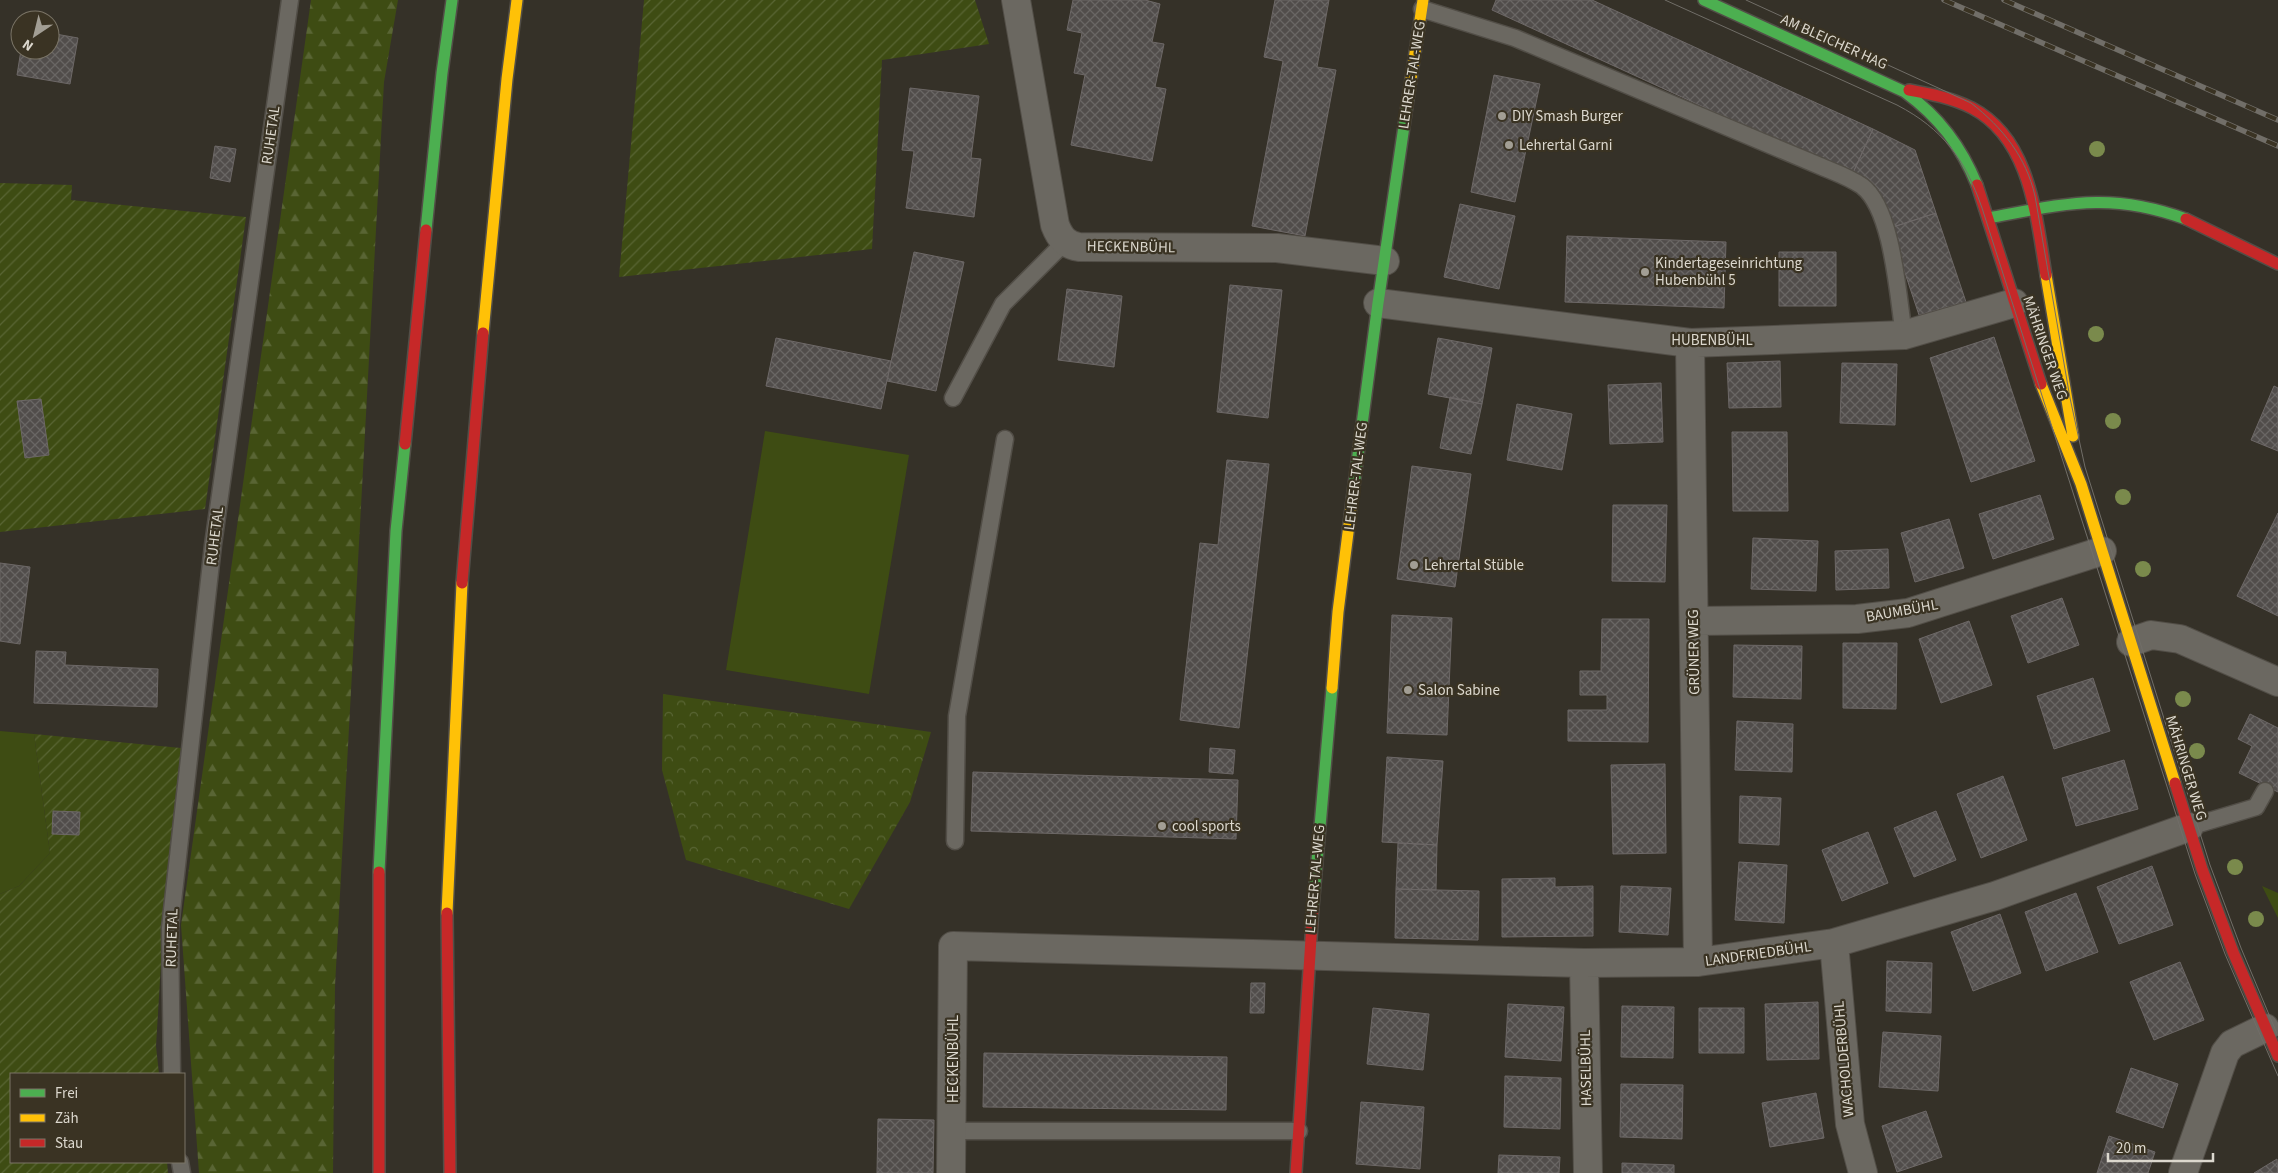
<svg xmlns="http://www.w3.org/2000/svg" width="2278" height="1173" font-family="'Source Sans 3',sans-serif">
<style>
.grass{fill:#3e4c13}
.forest{fill:url(#forest-firs)}
.park{fill:url(#park-crowns)}
.garden{fill:url(#garden-furrows)}
.building{fill:url(#building-cross-hatch);stroke:#6d6867}
.lines{fill:none;stroke-linecap:round;stroke-linejoin:round}
.lane-casing{stroke:#524e47;stroke-width:19}
.street-casing{stroke:#524e47;stroke-width:30}
.fast-casing{stroke:#524e47;stroke-width:14}
.slow-casing{stroke:#524e47;stroke-width:14}
.jam-casing{stroke:#524e47;stroke-width:14}
.lane{stroke:#6b6861;stroke-width:16}
.street{stroke:#6b6861;stroke-width:28}
.fast{stroke:#4caf50;stroke-width:11}
.slow{stroke:#ffc107;stroke-width:11}
.jam{stroke:#c62828;stroke-width:11}
.tram{stroke:#716e68;stroke-width:1}
.rail-casing{stroke:#716e68;stroke-width:5.5}
.rail{stroke:#3a3323;stroke-width:4;stroke-dasharray:11;stroke-linecap:butt}
.tree{fill:#7a8a4c}
.poi-dot{fill:#a29e94;stroke:#3a3323;stroke-width:2}
.labels{text-anchor:middle;dominant-baseline:central;stroke-width:4.5;stroke-linejoin:round;paint-order:stroke}
.street-label{font-size:15px;fill:#dcd8ce;stroke:#3a3323}
.poi-label{font-size:15px;fill:#dcd8ce;stroke:#3a3323;text-anchor:start}
</style>
<defs>
<pattern id="forest-firs" width="22" height="20" patternUnits="userSpaceOnUse" patternTransform="scale(1.25)"><rect width="22" height="20" fill="#3e4c13"/><path d="M5 1l3.5 6h-7zM16 11l3.5 6h-7z" fill="#596534"/></pattern>
<pattern id="park-crowns" width="20" height="18" patternUnits="userSpaceOnUse" patternTransform="scale(1.25)"><rect width="20" height="18" fill="#3e4c13"/><path d="M2 6a3 3 0 1 1 6 0M12 15a3 3 0 1 1 6 0" fill="none" stroke="#596534"/></pattern>
<pattern id="garden-furrows" width="10" height="10" patternUnits="userSpaceOnUse" patternTransform="scale(1.25)"><rect width="10" height="10" fill="#3e4c13"/><path d="M-1 1l2-2M0 10L10 0M9 11l2-2" fill="none" stroke="#596534"/></pattern>
<pattern id="building-cross-hatch" width="8" height="8" patternUnits="userSpaceOnUse" patternTransform="scale(1.25)"><rect width="8" height="8" fill="#514d4b"/><path d="M0 0l8 8M0 8l8-8" fill="none" stroke="#696664"/></pattern>
</defs>
<rect width="100%" height="100%" fill="#353128"/>
<path class="grass" d="M765,431L909,455L869,694L726,670Z
M0,731L34,734L50,853L19,886L0,894Z
M2262,886L2278,893V918Z"/>
<path class="forest" d="M311,0H398L384,82L335,986L333,1173H199L181,925Z"/>
<path class="park" d="M663,694L931,732L910,802L849,909L686,860L662,770Z"/>
<path class="garden" d="M644,0H975L989,44L882,60L872,249L619,277Z
M0,183L72,185L71,200L246,217L205,509L0,532Z
M34,734L181,748L166,882L156,1046L159,1074H11V1162H167L168,1173H0V894L19,886L50,853Z"/>
<path class="building" d="M1073,0H1145L1160,4L1152,42L1164,44L1155,87L1166,89L1152,161L1071,145L1085,75L1074,73L1082,33L1067,30Z
M1275,0H1329L1317,67L1336,70L1305,236L1252,226L1283,61L1264,57Z
M1496,0H1592L1873,129L1852,175L1492,10Z
M50,33L78,38L70,84L17,75L21,50H50Z
M1494,75L1540,84L1515,202L1471,192Z
M910,88L979,96L971,158L981,159L974,217L906,208L914,151L902,150Z
M1873,129L1915,150L1936,213L1890,228L1874,184L1852,175Z
M215,146L236,149L230,182L210,178Z
M1460,204L1515,216L1499,289L1444,277Z
M1936,213L1966,302L1919,315L1890,228Z
M1567,236L1726,242L1724,308L1565,302Z
M914,252L964,262L936,391L887,381Z
M1779,252H1836V306H1779Z
M1230,285L1282,290L1268,418L1217,412Z
M1067,289L1122,296L1114,367L1058,360Z
M1994,337L2035,461L1971,482L1930,358Z
M776,338L891,361L881,409L766,386Z
M1438,338L1492,348L1482,404L1428,394Z
M1780,361L1781,407L1729,408L1727,363Z
M1842,363L1897,364L1895,425L1840,423Z
M1661,383L1663,442L1610,444L1608,385Z
M2274,386L2278,388V451L2251,440Z
M1450,397L1482,404L1471,454L1440,448Z
M41,399L49,455L25,458L17,401Z
M1517,404L1572,414L1562,470L1507,460Z
M1732,432H1787L1788,511H1733Z
M1227,460L1269,464L1239,728L1180,720L1200,543L1218,545Z
M1412,466L1471,474L1455,587L1397,579Z
M2040,495L2054,539L1993,559L1979,514Z
M1613,505H1667L1665,582L1612,581Z
M2278,513V616L2237,596Z
M1949,519L1964,568L1915,582L1901,533Z
M1753,538L1818,541L1816,591L1751,589Z
M1888,549L1889,588L1836,590L1835,551Z
M0,563L30,567L20,644L0,641Z
M2062,598L2079,645L2028,663L2011,616Z
M1392,615L1452,618L1447,735L1387,733Z
M1602,619H1649L1648,742L1568,741V710H1607V695H1580V671H1601Z
M1969,621L1992,685L1941,703L1919,639Z
M1843,643H1897L1896,709L1843,708Z
M1734,645L1802,646L1801,699L1733,697Z
M36,651L66,652L65,665L158,669L157,707L34,703Z
M2093,678L2110,731L2054,749L2037,696Z
M2250,714L2278,728V792L2239,773L2252,746L2238,739Z
M1737,721L1793,724L1792,772L1735,770Z
M1210,748L1235,750L1233,774L1209,772Z
M1387,757L1443,761L1437,845L1382,842Z
M2124,760L2138,809L2076,826L2062,778Z
M1665,764L1666,853L1613,854L1611,765Z
M973,772L1238,780L1236,839L971,831Z
M2003,776L2027,840L1981,858L1957,794Z
M1740,796L1781,798L1779,845L1739,843Z
M53,811L80,812L79,835L52,834Z
M1936,811L1956,860L1914,877L1894,828Z
M1868,832L1888,883L1842,901L1822,850Z
M1398,843L1437,845L1436,890L1396,889Z
M1739,862L1787,865L1784,923L1735,920Z
M2152,866L2173,925L2119,944L2097,887Z
M1555,878V887L1593,886V936L1502,937V879Z
M1621,886L1671,888L1668,935L1619,932Z
M1396,889L1479,891L1478,940L1395,938Z
M2076,893L2098,952L2046,971L2025,912Z
M2000,914L2021,973L1973,991L1951,932Z
M1887,961L1932,963L1931,1013L1886,1011Z
M2180,962L2204,1020L2154,1040L2130,982Z
M1251,983H1265L1264,1013H1250Z
M1818,1002L1819,1059L1767,1060L1765,1004Z
M1508,1004L1564,1007L1561,1061L1505,1057Z
M1622,1006L1674,1007L1673,1058L1621,1057Z
M1373,1008L1429,1014L1423,1070L1367,1064Z
M1699,1008H1744V1053H1699Z
M1883,1032L1941,1036L1938,1091L1879,1087Z
M984,1053L1227,1057L1226,1110L983,1107Z
M2131,1068L2178,1084L2163,1128L2116,1112Z
M1505,1076L1561,1078L1560,1129L1504,1127Z
M1621,1084L1683,1085L1682,1139L1620,1137Z
M1816,1093L1824,1138L1770,1147L1762,1103Z
M1361,1102L1424,1107L1420,1169L1356,1164Z
M1926,1111L1942,1157L1897,1172L1882,1126Z
M878,1119L934,1120L933,1173H877Z
M2109,1136L2155,1152L2148,1173H2097Z
M1499,1155L1560,1157L1559,1173H1498Z
M2277,1159L2278,1173H2254Z
M1622,1163L1674,1165V1173H1622Z"/>
<g class="lines">
<defs>
<path id="lane" d="M1422,9L1515,38L1820,166C1834,172 1849,177 1862,186C1893,209 1898,298 1904,335
M953,398L1003,304L1065,242
M2189,827L2256,807L2265,791
M955,841L957,716L1005,439
M172,1074L170,928L213,545L290,0
M953,1131H1299
M180,1162L182,1173"/>
<path id="street" d="M1016,0L1055,225C1060,238 1066,245 1079,247L1277,248L1385,261
M1378,303L1690,343L1904,335L2014,303
M1690,343L1698,962
M1694,621L1857,619L1908,613L2102,551
M2131,642L2151,635L2180,639L2278,682
M1834,943L1850,1124L1863,1173
M1584,963L1588,1173
M951,1173L953,946L1584,963L1698,962L1834,943L1995,896L2189,827
M2183,1173L2225,1053L2232,1044L2265,1028"/>
<path id="fast" d="M1704,0L1905,92C1939,117 1961,146 1977,185
M1988,218C2065,204 2109,191 2186,219
M426,230L442,73L452,0
M1353,493L1378,303L1408,99
M379,872L396,531L405,444
M1313,907L1332,688"/>
<path id="slow" d="M1408,99L1423,0
M2046,275L2073,436
M483,333L507,79L517,0
M2041,384L2081,484L2175,783
M1332,688L1338,612L1353,493
M447,913L462,583"/>
<path id="jam" d="M1909,90C1931,94 1952,98 1972,108C2031,139 2036,217 2046,275
M1977,185L2041,384
M2186,219L2278,264
M405,444L426,230
M462,583L483,333
M2175,783L2202,869L2233,952L2278,1056
M447,913L450,1173
M379,1173V872
M1296,1173L1313,907"/>
</defs>
<use href="#lane" class="lane-casing"/>
<use href="#street" class="street-casing"/>
<use href="#fast" class="fast-casing"/>
<use href="#slow" class="slow-casing"/>
<use href="#jam" class="jam-casing"/>
<use href="#lane" class="lane"/>
<use href="#street" class="street"/>
<use href="#fast" class="fast"/>
<use href="#slow" class="slow"/>
<use href="#jam" class="jam"/>
<path class="tram" d="M1665,0L1897,105C1943,129 1965,159 1982,208L2195,874L2225,954L2278,1076
M1746,0L1971,103C2003,128 2026,157 2035,196L2070,398L2085,467L2210,865L2241,948L2278,1036"/>
<defs>
<path id="rail" d="M1944,0L2278,146
M2004,0L2278,120"/>
</defs>
<use href="#rail" class="rail-casing"/>
<use href="#rail" class="rail"/>
</g>
<g class="tree">
<circle cx="2097" cy="149" r="8"/>
<circle cx="2096" cy="334" r="8"/>
<circle cx="2113" cy="421" r="8"/>
<circle cx="2123" cy="497" r="8"/>
<circle cx="2143" cy="569" r="8"/>
<circle cx="2183" cy="699" r="8"/>
<circle cx="2197" cy="751" r="8"/>
<circle cx="2235" cy="867" r="8"/>
<circle cx="2256" cy="919" r="8"/>
</g>
<g class="poi-dot">
<circle cx="1502" cy="116" r="5"/>
<circle cx="1509" cy="145" r="5"/>
<circle cx="1645" cy="272" r="5"/>
<circle cx="1414" cy="565" r="5"/>
<circle cx="1408" cy="690" r="5"/>
<circle cx="1162" cy="826" r="5"/>
</g>
<g class="labels">
<g class="street-label">
<text transform="translate(1834 42) rotate(24)">AM BLEICHER HAG</text>
<text transform="translate(1412 75) rotate(-81)">LEHRER-TAL-WEG</text>
<text transform="translate(271 135) rotate(-82)">RUHETAL</text>
<text transform="translate(1131 247) rotate(1)">HECKENBÜHL</text>
<text x="1712" y="340">HUBENBÜHL</text>
<text transform="translate(2045 348) rotate(71)">MÄHRINGER WEG</text>
<text transform="translate(1356 476) rotate(-83)">LEHRER-TAL-WEG</text>
<text transform="translate(215 536) rotate(-83)">RUHETAL</text>
<text transform="translate(1902 611) rotate(-10)">BAUMBÜHL</text>
<text transform="translate(1694 652) rotate(-91)">GRÜNER WEG</text>
<text transform="translate(2186 768) rotate(73)">MÄHRINGER WEG</text>
<text transform="translate(1315 879) rotate(-85)">LEHRER-TAL-WEG</text>
<text transform="translate(172 938) rotate(-88)">RUHETAL</text>
<text transform="translate(1758 954) rotate(-8)">LANDFRIEDBÜHL</text>
<text transform="translate(953 1059) rotate(-90)">HECKENBÜHL</text>
<text transform="translate(1844 1059) rotate(-95)">WACHOLDERBÜHL</text>
<text transform="translate(1586 1068) rotate(-91)">HASELBÜHL</text>
</g>
<g class="poi-label">
<text x="1512" y="116">DIY Smash Burger</text>
<text x="1519" y="145">Lehrertal Garni</text>
<text x="1655" y="263">Kindertageseinrichtung<tspan x="1655" dy="17">Hubenbühl 5</tspan></text>
<text x="1424" y="565">Lehrertal Stüble</text>
<text x="1418" y="690">Salon Sabine</text>
<text x="1172" y="826">cool sports</text>
</g>
</g>
<rect x="10" y="1073" width="175" height="90" fill="#3a3323" stroke="#7b7567"/>
<rect x="20" y="1089" width="25" height="8" fill="#4caf50" stroke="#7b7567"/>
<text x="55" y="1098" font-size="15" fill="#dcd8ce">Frei</text>
<rect x="20" y="1114" width="25" height="8" fill="#ffc107" stroke="#7b7567"/>
<text x="55" y="1123" font-size="15" fill="#dcd8ce">Zäh</text>
<rect x="20" y="1139" width="25" height="8" fill="#c62828" stroke="#7b7567"/>
<text x="55" y="1148" font-size="15" fill="#dcd8ce">Stau</text>
<g transform="translate(35 35) rotate(215)"><circle r="24" fill="#3a3323" stroke="#7b7567"/>
<path d="M0-4L9 19L0 12L-9 19Z" fill="#a29e94"/>
<text y="-8" font-size="14" font-weight="bold" text-anchor="middle" fill="#dcd8ce">N</text>
</g>
<path d="M2108 1153v8h105v-8" fill="none" stroke="#dcd8ce" stroke-width="2.5"/>
<text x="2116" y="1153" font-size="15" fill="#dcd8ce" stroke="#3a3323" stroke-width="4" paint-order="stroke">20 m</text>
</svg>
